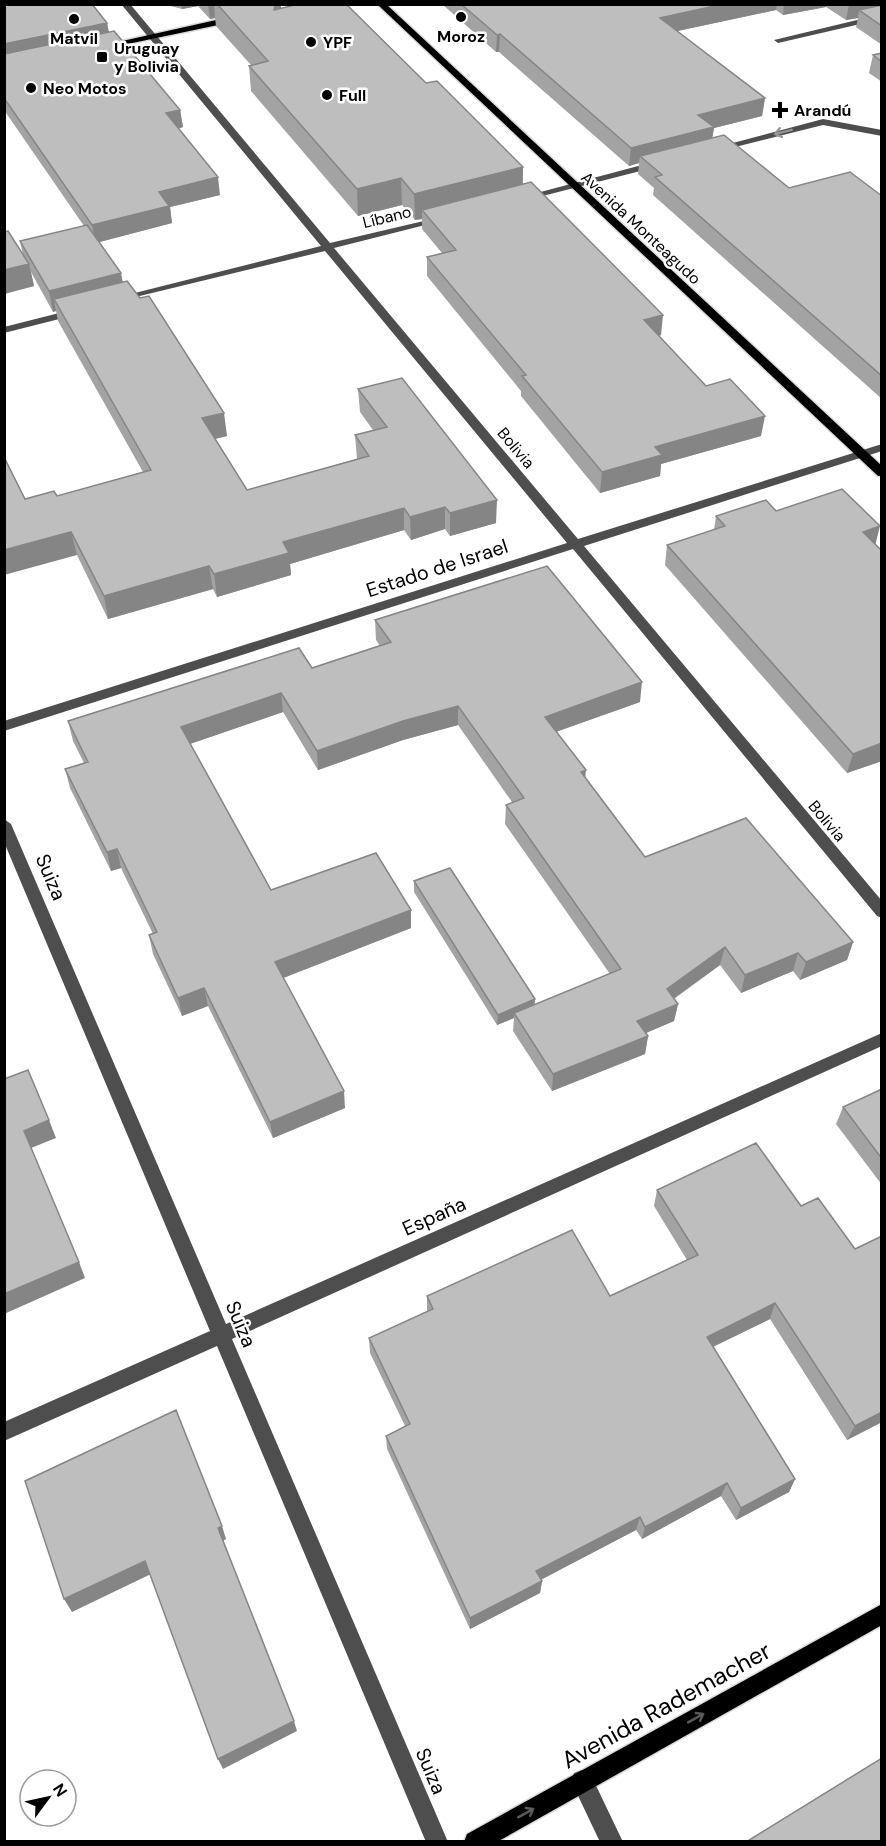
<svg xmlns="http://www.w3.org/2000/svg" width="886" height="1846" font-family="'DM Sans',sans-serif">
<style>
.lines{fill:none;stroke-linecap:round;stroke-linejoin:round}
.major-casing{stroke:#dbdbdb;stroke-width:3}
.minor{fill:#4e4e4e;fill-rule:evenodd}
.major{fill:#000;fill-rule:evenodd}
.wall{fill:#a3a3a3}
.shaded-wall{fill:#858585}
.building{fill:#bebebe;stroke:#858585;stroke-width:1.5}
.oneway{stroke:#959595}
.oneway2{stroke:#595959}
.poi-dot{fill:#000;stroke:#fff;stroke-width:2}
.labels{text-anchor:middle;dominant-baseline:central;stroke-width:5;stroke-linejoin:round;paint-order:stroke}
.far-poi-label{font-size:16px;font-weight:bold;fill:#000;stroke:#fff;text-anchor:start}
.far-street-label{font-size:16px;fill:#000;stroke:#fff}
.street-label{font-size:20px;fill:#000;stroke:#fff}
.near-street-label{font-size:24px;fill:#000;stroke:#fff}
</style>
<rect width="100%" height="100%" fill="#fff"/>
<g class="lines">
<defs>
<path id="major" d="M377,4H386L882,466V476H878Z
M234,16L238,19L237,21L104,49L100,46Z
M882,1604V1625L497,1842H464L467,1834Z"/>
</defs>
<use href="#major" class="major-casing"/>
<path class="minor" d="M121,4H130L330,243L445,216V220L334,248L578,539L882,444V451L584,546L882,901V918L877,916L573,549L4,731V721L567,543L325,251L115,302V298L321,246Z
M882,14V19L778,43L774,40Z
M823,119L882,130V136L823,125L715,152L710,149Z
M657,161L660,162V166L523,201L518,198Z
M75,309L79,310V314L4,333V327Z
M4,819L11,824L226,1324L882,1033V1046L232,1339L448,1842H426L217,1346L4,1441V1422L210,1331L4,842Z
M582,1770L590,1773L623,1842H600L571,1781L574,1773Z"/>
<use href="#major" class="major"/>
</g>
<path class="wall" d="M4,4L107,23L109,32L180,110L183,127L178,129L220,195L170,207L172,223L99,242L123,282L227,436L215,439L247,490L357,459L355,435L373,430L360,412L358,389L496,523L450,536L445,529L411,540L404,530L290,564L291,575L217,597L213,589L108,619L77,555L25,499L57,496L143,472L58,321L56,311L53,312L31,272L34,286L4,294V232L23,255L20,241L84,226L4,110Z
M163,4H281V8L426,83L523,167V184L661,335L659,336L706,386L761,436L661,464L660,476L600,493L521,396V391L427,276V257L442,253L422,229V219L415,220L402,205L358,216L251,91L249,66L251,65L216,26L215,18L210,19L198,6L182,9Z
M442,4H882V45L856,27L858,18L846,20L826,7L783,15L776,10L677,31L765,98L762,116L714,128L712,138L789,188L882,196V399L653,195L654,188L638,174L639,163L629,166L499,52H496Z
M882,53V82L869,73L873,55Z
M776,511L875,545L882,551V761L847,773L665,565L667,545L714,530L716,516Z
M375,620L640,702L556,732L585,779L645,857L853,942L847,960L800,980L793,971L741,993L720,965L674,999L678,1004L674,1021L646,1033L648,1036L645,1054L552,1091L513,1031L514,1018L497,1025L414,892V881L535,999L534,1005L610,974L505,824L506,805L512,802L458,725L403,740L318,770L283,712L190,744L271,890L411,910V928L283,978L345,1108L273,1138L208,1006L182,1016L153,954L149,935L153,934L121,868L111,871L70,788L65,769L84,763L73,741L68,721L312,668L380,646L376,640Z
M882,1089V1185L836,1124L843,1107Z
M756,1143L882,1422L847,1440L770,1319L713,1347L795,1479L789,1492L736,1520L721,1496L642,1539L636,1530L541,1579L542,1581L540,1593L470,1629L387,1449L386,1436L405,1426L370,1353L369,1338L427,1311V1296H610L687,1260L654,1206L657,1190Z"/>
<path class="shaded-wall" d="M181,4H198V6L182,9Z
M208,4H214L215,18L210,19Z
M217,4H281V12Z
M724,4H777L776,10L659,35L660,18Z
M784,4H826V7L783,15Z
M849,4H882V13L859,10L858,18L846,20Z
M107,23L110,40L4,62V44Z
M500,34L499,52H496L497,35Z
M765,98L762,116L714,128L711,145L640,156L639,163L629,166L631,148L698,115Z
M180,110L183,127L168,131L166,113Z
M523,167L522,193L422,210V219L415,220L414,194Z
M218,177L220,195L170,207L172,223L96,243L92,225L159,192Z
M401,178L402,205L358,216L357,189Z
M29,264L34,286L4,294V270Z
M121,273L125,294L54,299L56,311L53,312L49,291Z
M663,315L661,335L642,340L644,320Z
M224,413L227,436L206,441L202,418Z
M765,416L761,436L661,464L660,476L600,493L602,472L655,447Z
M497,500L496,523L450,536V513Z
M445,507V529L411,540L410,517Z
M404,508V530L290,564L291,575L217,597L214,574L283,542Z
M880,526L875,546L863,532Z
M71,532L77,555L4,575V550Z
M209,566L213,589L108,619L104,596Z
M642,682L640,702L544,736L545,717Z
M281,693L283,712L184,746L181,727Z
M458,706V725L403,740L318,770L317,751L403,721Z
M882,743V761L847,773L853,754Z
M586,770L584,789L581,772Z
M117,849L121,868L111,871L107,852Z
M411,910V928L278,980L275,962Z
M853,942L847,960L800,980L806,962Z
M725,947L720,965L663,1006L667,989Z
M798,953L793,971L741,993L745,975Z
M204,988L208,1006L182,1016L178,998Z
M535,999L534,1010L514,1013V1018L497,1025L498,1015Z
M678,1004L674,1021L634,1038L637,1021Z
M648,1036L645,1054L552,1091L553,1074Z
M344,1091L345,1108L273,1138L270,1122Z
M49,1120L56,1138L31,1148L24,1131Z
M79,1262L85,1278L4,1314V1294Z
M775,1303L770,1319L702,1352L707,1337Z
M882,1412V1422L847,1440L855,1426Z
M795,1479L789,1492L736,1520L741,1508Z
M727,1483L721,1496L642,1539L645,1527Z
M640,1517L636,1530L535,1583L536,1571Z
M222,1526L226,1539L223,1541L218,1528Z
M145,1561L151,1574L72,1612L64,1599Z
M542,1581L540,1593L470,1629V1618Z
M294,1721L297,1731L223,1769L218,1759Z"/>
<path class="building" d="M4,4H92L107,23L4,44Z
M217,4H275L274,10L299,4H346L426,83L437,81L523,167L414,194L401,178L357,189L249,66L268,61Z
M461,4H724L660,18L765,98L698,115L714,127L631,148L500,34L497,35Z
M882,5V26L859,10Z
M114,31L180,110L166,113L218,177L159,192L169,206L92,225L4,98V54Z
M882,53V62L873,55Z
M724,135L789,188L850,172L882,196V376L655,177L662,175L640,156Z
M531,182L663,315L644,320L706,386L730,379L765,416L655,447L662,455L602,472L522,376L526,375L427,257L456,250L422,210Z
M87,225L121,273L49,291L20,241Z
M8,231L29,264L4,270V232Z
M127,281L140,298L149,296L224,413L202,418L247,490L369,456L355,435L387,427L358,389L402,378L497,500L450,513L445,507L410,517L404,508L283,542L289,553L214,574L209,566L104,596L71,532L4,550V457L25,499L54,491L57,496L151,470L54,299Z
M842,489L880,526L863,532L882,551V743L853,754L667,545L725,526L716,516L766,500L776,511Z
M547,566L642,682L545,717L586,770L581,772L645,857L746,818L853,942L806,962L798,953L745,975L725,947L667,989L678,1004L637,1021L648,1036L553,1074L514,1013L621,969L506,805L524,798L458,706L403,721L317,751L281,693L181,727L271,890L376,853L411,910L275,962L344,1091L270,1122L204,988L178,998L149,935L157,932L117,849L107,852L65,769L88,762L68,721L299,648L312,668L391,642L375,620Z
M450,868L535,999L498,1015L414,881Z
M28,1070L49,1120L24,1131L79,1262L4,1294V1079Z
M882,1089V1159L843,1107Z
M756,1143L801,1206L818,1198L855,1249L882,1236V1412L855,1426L775,1303L707,1337L795,1479L741,1508L727,1483L645,1527L640,1517L536,1571L542,1581L470,1618L386,1436L410,1424L369,1338L433,1309L427,1296L572,1230L610,1296L698,1255L657,1190Z
M176,1410L222,1526L218,1528L294,1721L218,1759L145,1561L64,1599L25,1481Z
M882,1758V1842H746Z"/>
<defs><path id="oneway-shaft" d="M-6 0H5M1.5-3L5.5 0L1.5 3" fill="none" stroke-width="1.6" stroke-linecap="round" stroke-linejoin="round" transform="scale(1.5)"/></defs>
<use class="oneway" href="#oneway-shaft" transform="translate(783 132) rotate(166)"/>
<g class="oneway2">
<use href="#oneway-shaft" transform="translate(696 1718) rotate(-29)"/>
<use href="#oneway-shaft" transform="translate(526 1813) rotate(-29)"/>
</g>
<g class="poi-dot">
<circle cx="461" cy="17" r="6"/>
<circle cx="74" cy="19" r="6"/>
<circle cx="311" cy="42" r="6"/>
<rect x="96" y="51" width="12" height="12" rx="3"/>
<circle cx="31" cy="88" r="6"/>
<circle cx="327" cy="95" r="6"/>
<path d="M777 101h6v6h6v6h-6v6h-6v-6h-6v-6h6z"/>
</g>
<g class="labels">
<g class="far-poi-label">
<text x="461" y="36" text-anchor="middle">Moroz</text>
<text x="74" y="38" text-anchor="middle">Matvil</text>
<text x="323" y="42">YPF</text>
<text x="114" y="48">Uruguay<tspan x="114" dy="18">y Bolivia</tspan></text>
<text x="43" y="88">Neo Motos</text>
<text x="339" y="95">Full</text>
<text x="794" y="110">Arandú</text>
</g>
<g class="far-street-label">
<text transform="translate(387 217) rotate(-14)">Líbano</text>
<text transform="translate(641 228) rotate(43)">Avenida Monteagudo</text>
<text transform="translate(516 448) rotate(50)">Bolivia</text>
<text transform="translate(827 821) rotate(50)">Bolivia</text>
</g>
<g class="street-label">
<text transform="translate(437 568) rotate(-18)">Estado de Israel</text>
<text transform="translate(51 877) rotate(67)">Suiza</text>
<text transform="translate(434 1216) rotate(-24)">España</text>
<text transform="translate(241 1324) rotate(67)">Suiza</text>
<text transform="translate(431 1771) rotate(67)">Suiza</text>
</g>
<g class="near-street-label">
<text transform="translate(666 1705) rotate(-29)">Avenida Rademacher</text>
</g>
</g>
<rect width="886" height="1846" fill="none" stroke="#000000" stroke-width="12"/>
<g transform="translate(48 1798) rotate(57)"><circle r="28" fill="#ffffff" stroke="#999999" stroke-width="1.5"/>
<path d="M0-4.5L10 22L0 15L-10 22Z" fill="#000000"/>
<text y="-9" font-size="16" font-weight="bold" text-anchor="middle" fill="#000000">N</text>
</g>
</svg>
